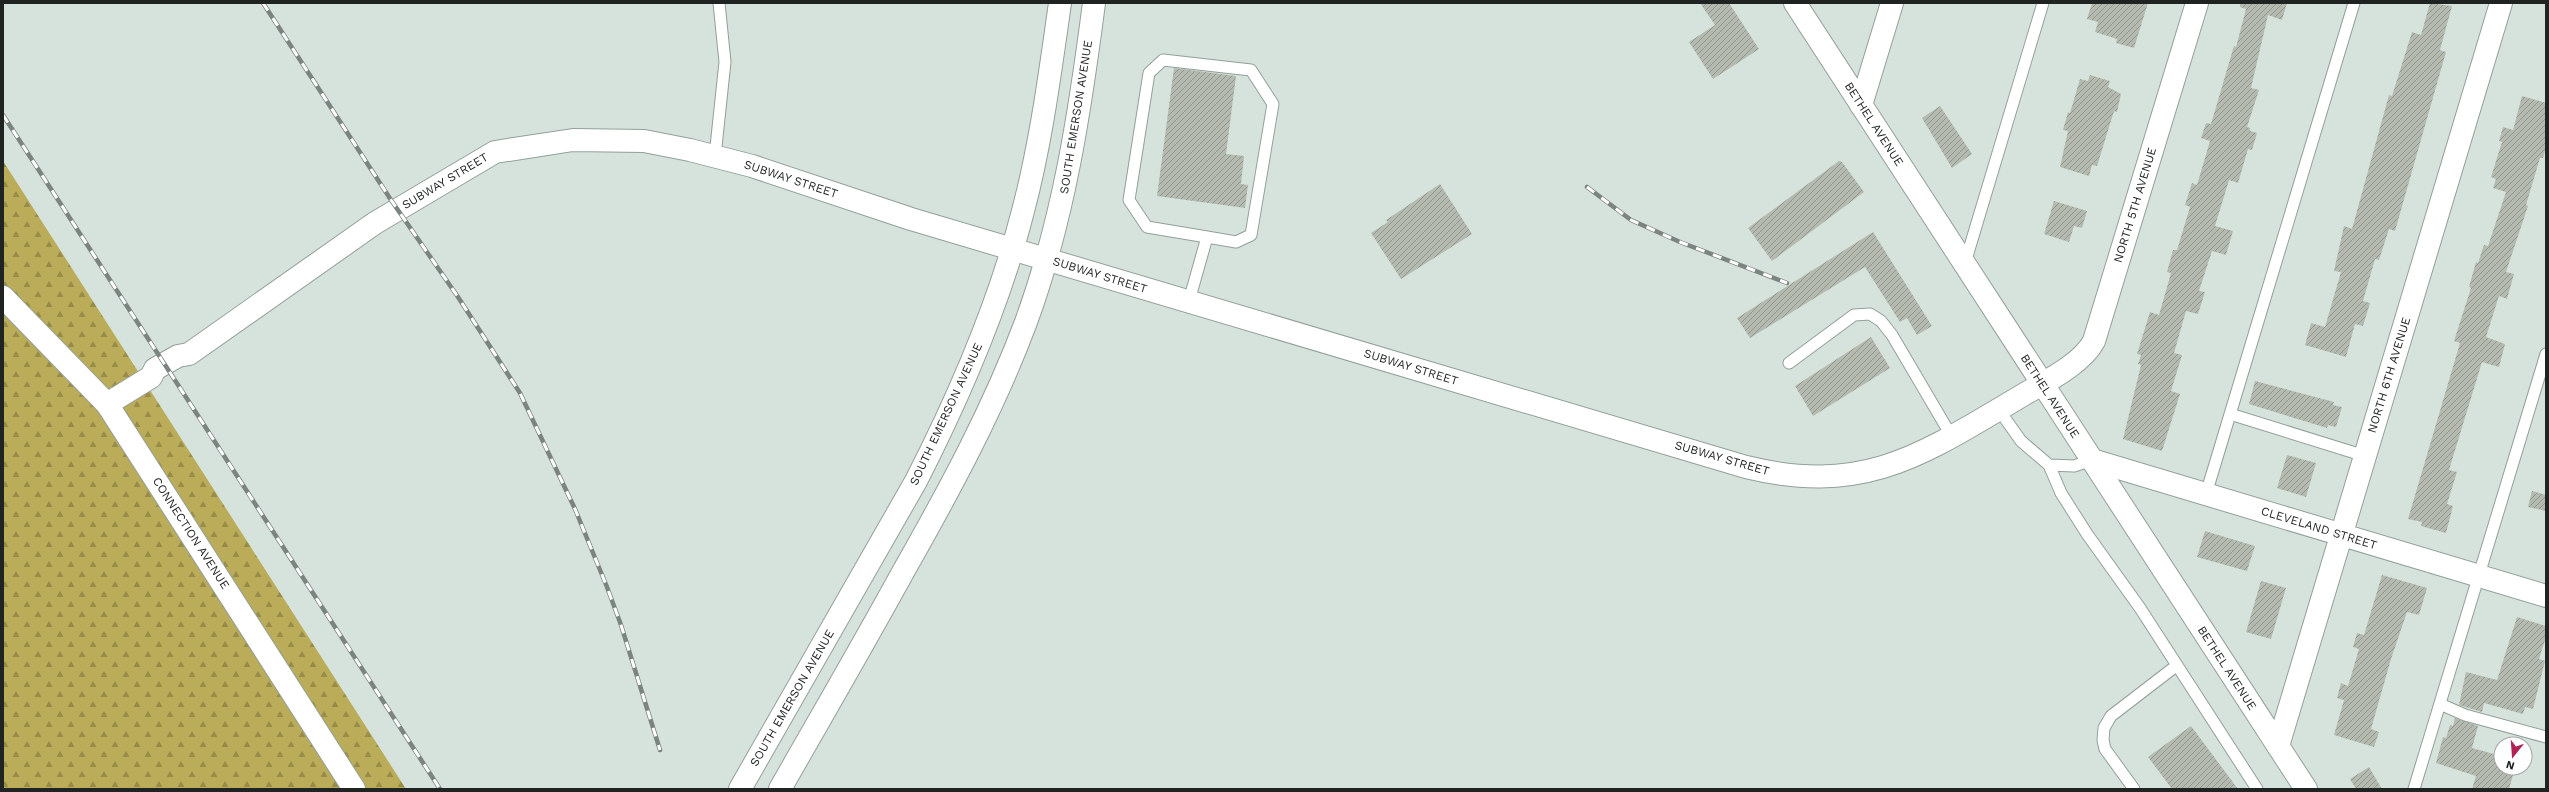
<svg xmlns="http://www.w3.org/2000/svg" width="2549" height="792" font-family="'Work Sans',sans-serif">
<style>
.forest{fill:url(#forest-firs)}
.building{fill:url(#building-hatch)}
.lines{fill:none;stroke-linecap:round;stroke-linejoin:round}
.lane-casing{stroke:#93a099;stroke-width:13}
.street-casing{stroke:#93a099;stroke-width:24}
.secondary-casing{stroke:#93a099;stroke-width:24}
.primary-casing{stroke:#93a099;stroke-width:24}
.lane{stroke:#fff;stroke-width:11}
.street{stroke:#fff;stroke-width:22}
.secondary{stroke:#fff;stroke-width:22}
.primary{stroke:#fff;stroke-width:22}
.rail-casing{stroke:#7b847f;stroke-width:4.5}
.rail{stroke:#fff;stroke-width:3;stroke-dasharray:9;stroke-linecap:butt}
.labels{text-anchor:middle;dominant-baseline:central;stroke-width:4;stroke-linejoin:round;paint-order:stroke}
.street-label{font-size:12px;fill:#1f2422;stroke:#fff}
</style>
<defs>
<pattern id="forest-firs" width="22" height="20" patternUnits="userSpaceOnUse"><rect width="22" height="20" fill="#baac58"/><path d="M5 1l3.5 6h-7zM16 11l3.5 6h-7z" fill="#978c48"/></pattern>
<pattern id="building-hatch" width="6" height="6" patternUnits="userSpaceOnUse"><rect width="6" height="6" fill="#b4baaf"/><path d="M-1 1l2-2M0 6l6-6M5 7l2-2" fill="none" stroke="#92978e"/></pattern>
</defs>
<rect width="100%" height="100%" fill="#d6e3dc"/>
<path class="forest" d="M3,161L406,789H3Z"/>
<path class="building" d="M1700,3H1729L1759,49L1713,79L1689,42L1715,25Z
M2092,3H2148L2134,48L2116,43L2117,39L2095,32L2098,22L2087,19Z
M2240,3H2287L2282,20L2268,15L2251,88L2259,90L2247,127L2250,128V131L2257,133L2252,150L2248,149L2238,183L2229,180L2215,226L2233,231L2226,255L2212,251L2199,291L2205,292L2198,314L2186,311L2174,353L2182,355L2171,391L2180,394L2162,451L2123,439L2141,365L2138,364L2141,355L2137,354L2150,312L2159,315L2171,273L2167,272L2173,250H2177L2190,207L2185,205L2192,183L2197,185L2210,141L2201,138L2206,123L2211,124L2231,56L2234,46L2236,47L2246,9L2240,7Z
M2430,3L2452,6L2440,50L2446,52L2395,231L2389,229L2379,260L2375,259L2363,301L2370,303L2363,326L2355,324L2346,357L2305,345L2311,323L2325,327L2341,272L2334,271L2344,226L2352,229L2389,95L2392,96L2412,32L2421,35Z
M1174,68L1236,76L1226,154L1244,156L1241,184L1248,185L1245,208L1157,196Z
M2090,75L2110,81L2108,87L2121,94L2117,112L2114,111L2097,166L2092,165L2089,176L2060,167L2068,131L2063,130L2068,112L2070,113L2080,79L2088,81Z
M2522,96L2546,103V147L2543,158H2540L2526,205L2528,206L2506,272L2514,274L2507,299L2499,296L2486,337L2505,344L2499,367L2482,362L2449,470L2457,472L2447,504L2453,506L2446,533L2421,526L2422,522L2408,519L2460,343L2454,341L2471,288L2469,287L2476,262L2478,263L2484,245L2488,246L2506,192L2493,188L2496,179L2491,177L2502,142L2499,141L2503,127L2513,130Z
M1940,106L1972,154L1952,168L1922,118Z
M1839,161L1842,162L1864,192L1772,261L1748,228Z
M1440,184L1472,234L1401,279L1371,233L1388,222L1386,220Z
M2054,201L2087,211L2082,228L2074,226L2069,242L2044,234Z
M1873,232L1932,326L1917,335L1907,318L1900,322L1865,267L1750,338L1737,318Z
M1871,337L1890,368L1813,416L1795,386Z
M2255,381L2334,402L2333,405L2342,407L2336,427L2328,425L2327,428L2249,404Z
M2287,455L2316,463L2306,497L2277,488Z
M2532,491L2546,495V511L2528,507Z
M2205,531L2255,546L2247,571L2197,557Z
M2382,575L2427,588L2419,615L2407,612L2391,659L2371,729L2379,732L2374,747L2334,735L2344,700L2337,698L2341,683L2348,686L2359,649L2353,647L2357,633L2364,635Z
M2261,581L2286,588L2271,639L2246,632Z
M2517,617L2546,626V637L2539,659L2545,661L2533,709L2525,707L2523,714L2484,703L2482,712L2459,705L2466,672L2497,680Z
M2455,718L2478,726L2472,748L2501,756V768H2515L2509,789H2472L2476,776L2436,763L2443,737L2446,738L2450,725L2453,726Z
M2191,726L2238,789H2172L2148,757Z
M2369,767L2382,789H2356L2350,779Z"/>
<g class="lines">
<defs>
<path id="lane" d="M715,156L725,62L719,3
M1965,263L2043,3
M1189,301L1207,237L1147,227L1129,200L1149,73L1163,60L1251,70L1273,104L1251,235L1236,242L1207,237
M1789,363L1854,315L1870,314L1881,321L1892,335L1952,437
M1999,410L2021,441L2049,465L2061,493L2087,534L2140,608L2257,789
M2230,414L2365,456
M2049,465L2074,466L2092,460
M2206,494L2354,3
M2440,704L2465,715L2546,737
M2134,789L2105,749L2103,740L2104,728L2111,716L2176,666
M2414,789L2546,354"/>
<path id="street" d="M1861,105L1892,3
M107,404L354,789
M2092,460L2546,596
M2278,746L2501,3"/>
<path id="secondary" d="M1795,3L2306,789
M3,297L107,404L151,377L155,369L178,356L189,354L375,223L495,152L573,140L644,141L690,150L752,166L911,219L1746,467C1866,496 1923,454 2023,395C2045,382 2082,364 2094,341L2197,3"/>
<path id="primary" d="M740,789L916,481C960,395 999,305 1023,211C1041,143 1050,73 1060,3
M780,789C821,717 863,645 903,572C949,491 993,410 1026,322C1064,218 1080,111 1094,3"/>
</defs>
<use href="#lane" class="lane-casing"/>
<use href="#street" class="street-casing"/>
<use href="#secondary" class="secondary-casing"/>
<use href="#primary" class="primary-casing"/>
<use href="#lane" class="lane"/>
<use href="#street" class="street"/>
<use href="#secondary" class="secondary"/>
<use href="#primary" class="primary"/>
<defs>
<path id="rail" d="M263,3L391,200L458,297L520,393L575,509L607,587L621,625L660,750
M3,115L440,789
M1587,187L1631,220L1680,242L1787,283"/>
</defs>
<use href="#rail" class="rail-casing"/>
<use href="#rail" class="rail"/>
</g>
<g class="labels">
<g class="street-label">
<text transform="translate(1076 117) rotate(-81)">SOUTH EMERSON AVENUE</text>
<text transform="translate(1874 124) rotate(57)">BETHEL AVENUE</text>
<text transform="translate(791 179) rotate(18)">SUBWAY STREET</text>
<text transform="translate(445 181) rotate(-31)">SUBWAY STREET</text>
<text transform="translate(2135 205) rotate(-73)">NORTH 5TH AVENUE</text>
<text transform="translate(1100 275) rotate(17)">SUBWAY STREET</text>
<text transform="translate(1411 367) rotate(17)">SUBWAY STREET</text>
<text transform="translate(2389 375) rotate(-73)">NORTH 6TH AVENUE</text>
<text transform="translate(2050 396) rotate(57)">BETHEL AVENUE</text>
<text transform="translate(946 414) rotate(-65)">SOUTH EMERSON AVENUE</text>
<text transform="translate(1722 458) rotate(16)">SUBWAY STREET</text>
<text transform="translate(2319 528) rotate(17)">CLEVELAND STREET</text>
<text transform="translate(191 533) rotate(57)">CONNECTION AVENUE</text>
<text transform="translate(2227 668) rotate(57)">BETHEL AVENUE</text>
<text transform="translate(792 698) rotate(-60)">SOUTH EMERSON AVENUE</text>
</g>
</g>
<rect width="2549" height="792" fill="none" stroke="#1f2422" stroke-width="8"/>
<g transform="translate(2513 756) rotate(197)"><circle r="19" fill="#ffffff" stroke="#a5a7a7"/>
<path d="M0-3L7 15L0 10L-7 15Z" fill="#b12153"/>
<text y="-6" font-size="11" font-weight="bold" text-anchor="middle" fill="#1f2422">N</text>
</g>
</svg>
